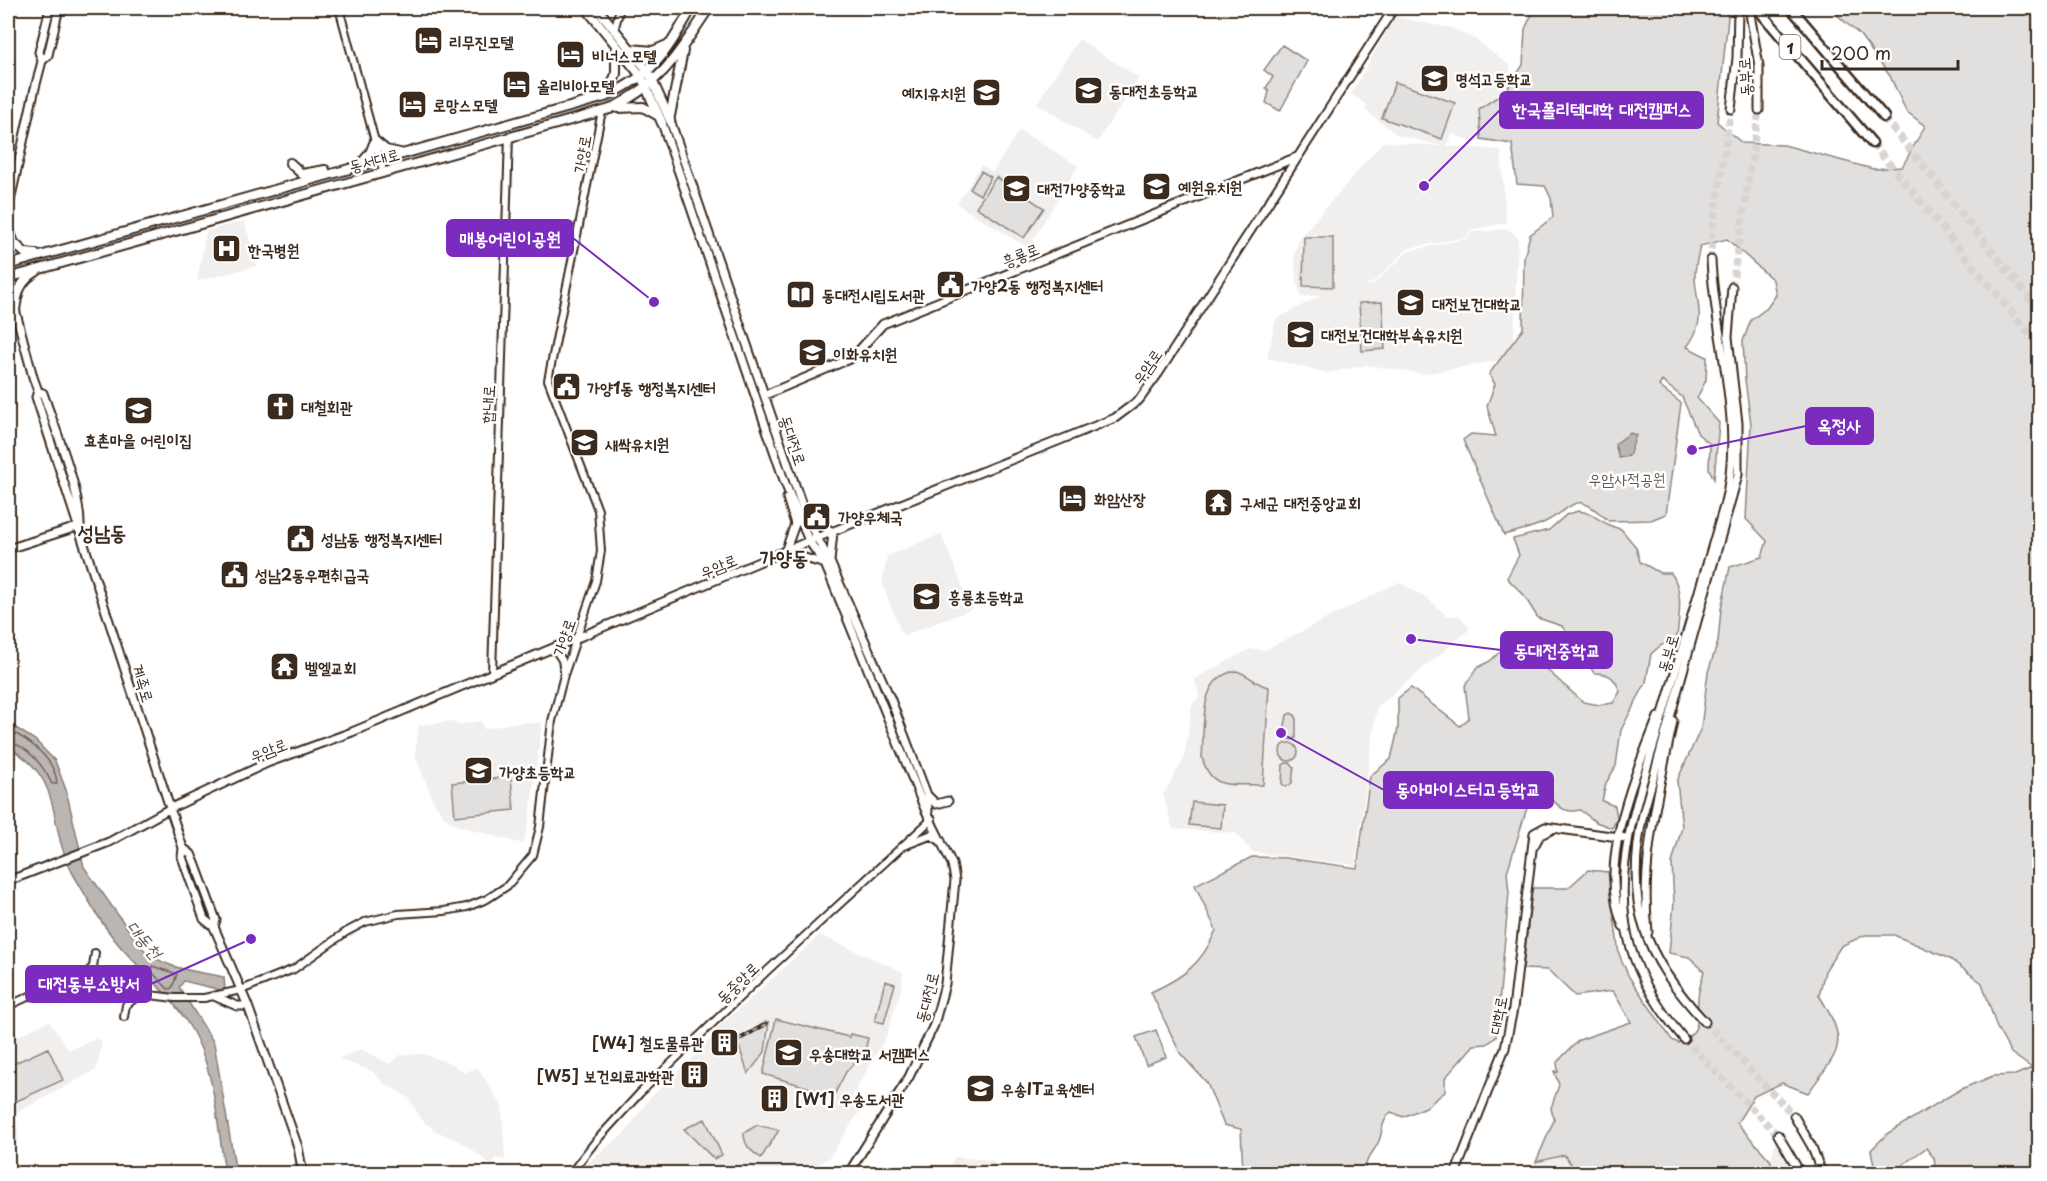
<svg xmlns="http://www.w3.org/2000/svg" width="2047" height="1181" viewBox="0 0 2047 1181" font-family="'Playpen Sans','Poor Story',sans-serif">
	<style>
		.built { fill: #f1efee }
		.green { fill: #e2e0de; stroke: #8e857e; stroke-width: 1.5 }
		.water { fill: #bcb6b3; stroke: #887e77; stroke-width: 1.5 }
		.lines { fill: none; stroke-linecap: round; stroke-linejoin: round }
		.shore { stroke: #6f625a; stroke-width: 1.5 }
		.secondary-tunnel { stroke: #d8d4d2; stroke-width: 7; stroke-dasharray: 7 3.5; stroke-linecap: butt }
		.motorway-tunnel { stroke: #d8d4d2; stroke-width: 8; stroke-dasharray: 8 4; stroke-linecap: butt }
		.tertiary-casing { stroke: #3b2a1e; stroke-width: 10 }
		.secondary-casing { stroke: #3b2a1e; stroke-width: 11 }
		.primary-casing { stroke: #3b2a1e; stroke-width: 12 }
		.motorway-casing { stroke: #3b2a1e; stroke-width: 13 }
		.tertiary { stroke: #fff; stroke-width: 6 }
		.secondary { stroke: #fff; stroke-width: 7 }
		.primary { stroke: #fff; stroke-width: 8 }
		.motorway { stroke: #fff; stroke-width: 8 }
		.rail-casing { stroke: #3b2a1e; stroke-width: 4 }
		.rail { stroke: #fff; stroke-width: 1.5; stroke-dasharray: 4.5; stroke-linecap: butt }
		.labels { text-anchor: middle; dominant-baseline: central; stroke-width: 5; stroke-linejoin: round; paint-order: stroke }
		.shield { fill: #fff; stroke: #766a62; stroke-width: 1.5 }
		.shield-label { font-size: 15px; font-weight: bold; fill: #3b2a1e }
		.poi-label { font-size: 16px; font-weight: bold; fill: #3b2a1e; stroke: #fff; text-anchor: start }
		.street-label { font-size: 16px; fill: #3b2a1e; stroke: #fff }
		.park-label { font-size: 16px; fill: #65584e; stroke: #fff }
		.water-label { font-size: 18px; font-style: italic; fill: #685b52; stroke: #fff }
		.quarter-label { font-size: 20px; font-weight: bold; fill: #3b2a1e; stroke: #fff }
		.leader { fill: none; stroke: #7b2cbf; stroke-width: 2 }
		.callout-dot { fill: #7b2cbf; stroke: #fff; stroke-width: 2 }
		.callout { fill: #7b2cbf; stroke: #7b2cbf; stroke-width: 2 }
		.callout-label { font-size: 18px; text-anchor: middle; font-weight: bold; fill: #fff }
	</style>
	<rect width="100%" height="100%" fill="#fff"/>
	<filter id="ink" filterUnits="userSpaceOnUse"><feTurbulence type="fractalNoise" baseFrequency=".0167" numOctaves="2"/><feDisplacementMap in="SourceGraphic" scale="12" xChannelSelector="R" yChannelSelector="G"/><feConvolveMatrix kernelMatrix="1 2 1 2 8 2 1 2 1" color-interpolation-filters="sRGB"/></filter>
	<g filter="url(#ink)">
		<path class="built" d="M1395 17 1451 28 1475 39 1511 67 1505 88 1490 104 1484 107 1475 143 1452 134 1447 146 1501 150 1506 223 1471 230 1467 237 1409 248 1371 284 1362 283 1371 286 1409 251 1468 238 1472 232 1509 229 1518 239 1513 358 1423 374 1367 365 1327 373 1267 358 1276 319 1322 295 1301 297 1297 282 1294 254 1300 237 1383 142 1443 146 1397 135 1365 110 1367 105 1351 94Z
			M1079 39 1139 78 1097 142 1037 103Z
			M1019 130 1078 166 1028 248 957 204 981 165 993 172Z
			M244 221 257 266 197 281 206 231Z
			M941 534 972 609 903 636 882 584 887 556Z
			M1399 582 1427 598 1447 616H1460L1470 629 1377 707 1355 865 1252 852 1236 833 1173 829 1163 795 1184 759 1192 705 1199 697 1195 679 1250 649 1265 650Z
			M455 721 456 725 482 721 483 729 512 723H542L529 822 523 844 459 826 445 818 433 800 415 755 419 725Z
			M820 935 903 972 901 990 886 1037 852 1096 864 1105 829 1158 813 1167 808 1164 800 1173 582 1174 588 1162 625 1133 649 1099 704 1047 717 1029Z
			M49 1021 69 1050 98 1038 102 1043 96 1070 16 1113 19 1139 8 1146V1041Z
			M361 1049 390 1064 400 1055 422 1054 453 1064 465 1073 477 1067 502 1106 505 1160 496 1158 492 1165 463 1143 434 1130 421 1119 409 1098 384 1083 372 1071 338 1059Z
			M1776 1139 1795 1171 1796 1173H1768Z
			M1564 1155 1578 1173 1516 1174 1530 1165Z
			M955 1157 991 1160 1003 1173H945Z"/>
		<path class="green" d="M1535 8H1729L1717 122 1742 143 1784 145 1873 169 1902 167 1925 126 1906 111 1890 76 1860 35 1829 8H2039V1173H1936L1934 1158 1926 1148 1891 1173 1875 1171 1871 1150 1888 1133 1961 1089 1993 1076 2015 1075 2032 1068 2011 1053 1997 1028 1982 983 1950 959 1894 935H1865L1841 946 1825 971 1819 995C1850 1046 1840 1049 1808 1093L1782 1083 1754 1096 1737 1123 1771 1161 1768 1173H1578L1564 1155 1536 1162 1554 1120 1551 1108 1559 1085 1554 1071 1558 1072 1557 1062 1579 1040 1631 1022 1613 991 1575 996 1548 970 1523 969 1532 888H1568L1588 870 1608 872 1619 954 1629 977 1672 1040 1678 1043C1703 1030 1696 1023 1698 1000 1698 990 1702 980 1704 971L1689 957 1669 953 1674 903 1672 863 1682 827 1677 781 1701 728 1708 672 1718 642 1721 609 1730 567 1762 557 1767 541 1746 519 1751 424 1745 380 1743 341 1751 320 1767 308 1776 295 1773 280 1727 239 1700 246C1698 257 1694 269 1695 279 1697 308 1707 320 1687 347L1707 357 1706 380 1697 398 1719 423 1714 479 1709 469 1710 444 1698 434 1682 397 1662 381 1659 386 1681 403 1666 514 1651 520 1609 521C1574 490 1579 504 1545 522 1533 528 1517 531 1504 535L1463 440 1471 434 1496 436 1487 406 1495 384 1489 374 1523 329 1524 258 1530 235 1553 217 1551 198 1545 186 1517 184 1512 144 1481 139 1479 109 1505 92 1523 65 1525 29Z
			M1282 45 1307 61 1280 111 1266 103 1269 92 1266 88 1273 77 1264 70Z
			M1395 82 1455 103 1442 139 1382 118Z
			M981 171 991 177 980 195 970 189Z
			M996 177 1044 208 1024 238 976 207Z
			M1304 237H1333V287L1303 286Z
			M1382 302 1385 349 1362 351 1359 303Z
			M1578 511C1595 512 1604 527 1621 529L1636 547 1640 562 1660 573H1671C1684 590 1679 617 1677 637L1660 646 1651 654 1646 682 1621 730 1616 766 1606 783 1602 801 1615 806 1617 818 1612 828 1596 822 1580 810C1557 815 1558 799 1540 791L1531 795 1507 872 1509 893 1496 1037 1487 1044 1474 1045 1445 1078V1092L1426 1107 1403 1117 1391 1112C1382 1121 1383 1127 1380 1138 1376 1152 1364 1157 1365 1173H1243L1241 1129 1224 1125 1207 1083 1180 1053 1151 992C1184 977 1202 964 1216 930L1195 885 1252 857 1285 858 1357 868 1370 776 1391 759 1398 729V698L1411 688 1460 726 1469 718 1465 686 1477 668 1490 661 1504 648 1516 642 1583 702 1600 705 1613 703 1620 692C1615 677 1609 673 1594 673L1562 626 1538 618 1523 594 1507 578 1519 555 1513 539 1549 530 1566 515Z
			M1236 671C1249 674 1257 686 1269 687L1263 785C1235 783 1211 793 1202 757 1205 726 1197 677 1236 671Z
			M1291 713 1296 716V738L1292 740 1283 737 1287 715Z
			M1280 752a9 9 0 1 1 18 0a9 9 0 1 1-18 0Z
			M1286 763H1291L1294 767 1292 783 1286 787 1282 784 1283 765Z
			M511 777 514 810 455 816 452 783Z
			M1192 802 1223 805 1221 828 1189 825Z
			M885 981 895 984 884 1023 875 1021Z
			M776 1019 849 1037 850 1034 868 1038 865 1051 846 1072 834 1095 763 1074Z
			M766 1022H769L765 1052 748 1074 737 1040Z
			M1156 1030 1166 1057 1146 1065 1136 1037Z
			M48 1048 63 1080 8 1105V1066Z
			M705 1119 722 1155 714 1159 684 1129Z
			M757 1125 779 1130 761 1158C751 1151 744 1146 744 1133Z"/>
		<path class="water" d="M1630 433 1636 435 1629 456 1619 458 1615 444Z
			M8 723 35 740 55 761 66 790 84 867 140 946C162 969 194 971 224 977L225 991 184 981 179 987 214 1043 236 1173H225C218 1130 216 1080 197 1040 180 1003 145 975 119 945 101 924 86 896 72 872 46 823 66 779 8 747Z"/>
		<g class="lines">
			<path class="shore" d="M8 730C28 739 56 759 57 784H52C44 767 28 745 8 742
				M152 966 177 974 172 988 168 989 151 971Z"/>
			<path class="secondary-tunnel" d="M1711 260 1712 233 1731 109
				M1732 287 1759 110
				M1626 838 1645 841
				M1705 1022 1794 1116
				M1684 1039 1778 1135"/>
			<path class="motorway-tunnel" d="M1884 117 2040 311
				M1872 143 2040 347"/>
			<defs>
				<path id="tertiary" d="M339 8 383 171
					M614 31 620 8
					M554 648 562 660 564 672
					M492 673 509 136
					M78 981 93 967 95 953
					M8 1006 56 984 77 982 89 981 141 994 175 998H204L241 990 294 969 346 932 365 922 398 914 444 911 467 907 487 899 507 886 533 855 540 827 552 721 564 675 596 581 601 551 598 510 548 380 602 111
					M124 1017 126 1005 141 994
					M570 1174 595 1142 640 1093 768 970 932 819"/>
				<path id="secondary" d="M1749 8 1759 66V110
					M42 61 39 52 50 8
					M1731 109 1737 58 1738 8
					M670 120 806 517 830 562 891 700 927 795 928 811
					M662 123 785 483 809 541 825 564 924 807 952 864 955 880 945 984 934 1025 909 1077 848 1174
					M8 210 34 92 42 61 48 55 59 8
					M8 283 33 377 38 391 43 393C55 429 80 488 80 525
					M38 391 36 397 183 848 182 857 204 919 214 927
					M765 395 852 358 883 324 1297 157
					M807 517 833 532
					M8 549 80 526
					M785 552 795 524 787 498
					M785 552 825 564
					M830 562 833 532
					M928 796 936 804 948 801
					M905 845 931 835 941 841
					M1534 846 1540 835 1551 830
					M183 848 191 854 195 863 216 920 214 927 248 1006 298 1147 303 1174
					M8 881 109 842 169 809 267 763 352 732 809 541 1115 418 1139 400 1158 374 1394 8
					M1623 926C1596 864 1635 775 1658 717
					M1648 932C1640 859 1659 792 1673 721
					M214 996 237 1006H248
					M1705 1022C1643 956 1624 904 1643 814L1738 475V423L1728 337 1732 287
					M1684 1039C1654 1004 1630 965 1625 919 1616 853 1642 786 1660 724 1681 651 1703 579 1724 506 1746 425 1715 342 1711 260
					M1794 1116 1812 1147 1822 1174
					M1778 1135 1801 1174
					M1455 1174 1505 1048 1513 1009 1534 833 1545 827 1626 838"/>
				<path id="primary" d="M586 8 641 76 662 123
					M597 8 648 71 670 120
					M630 49 653 51 667 45
					M608 94 616 74V48
					M618 108 643 107 657 115
					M670 116 683 51
					M290 163 302 174 325 170
					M360 165 370 153 375 141 386 150 400 153
					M8 227 14 243 25 253 35 254
					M8 265 605 97C657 72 664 55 692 8
					M8 278 610 109C663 83 678 54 709 8
					M15 311C17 292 20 281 37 271"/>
				<path id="motorway" d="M1757 8 1872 143
					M1791 8 1884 117"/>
			</defs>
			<use href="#tertiary" class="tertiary-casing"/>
			<use href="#secondary" class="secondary-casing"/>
			<use href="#primary" class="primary-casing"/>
			<use href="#motorway" class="motorway-casing"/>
			<use href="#tertiary" class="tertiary"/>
			<use href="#secondary" class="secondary"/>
			<use href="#primary" class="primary"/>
			<use href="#motorway" class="motorway"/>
			<defs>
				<path id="rail" d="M738 1040 766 1024"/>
			</defs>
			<use href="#rail" class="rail-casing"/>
			<use href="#rail" class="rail"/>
		</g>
	</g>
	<defs>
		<symbol id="hotel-square" viewBox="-11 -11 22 22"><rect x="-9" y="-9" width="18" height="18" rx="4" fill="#3b2a1e" stroke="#fff"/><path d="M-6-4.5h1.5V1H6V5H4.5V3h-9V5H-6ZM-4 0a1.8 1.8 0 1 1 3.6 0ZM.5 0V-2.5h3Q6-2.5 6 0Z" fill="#fff"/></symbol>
		<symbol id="school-square" viewBox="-11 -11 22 22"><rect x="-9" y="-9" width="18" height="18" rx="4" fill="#3b2a1e" stroke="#fff"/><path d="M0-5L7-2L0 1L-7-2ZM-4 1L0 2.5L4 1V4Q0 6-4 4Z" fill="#fff"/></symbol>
		<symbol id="hospital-square" viewBox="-11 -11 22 22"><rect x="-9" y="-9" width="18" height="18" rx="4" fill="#3b2a1e" stroke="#fff"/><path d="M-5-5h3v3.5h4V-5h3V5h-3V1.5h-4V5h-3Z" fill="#fff"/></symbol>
		<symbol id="civic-square" viewBox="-11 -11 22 22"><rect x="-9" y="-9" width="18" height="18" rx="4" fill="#3b2a1e" stroke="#fff"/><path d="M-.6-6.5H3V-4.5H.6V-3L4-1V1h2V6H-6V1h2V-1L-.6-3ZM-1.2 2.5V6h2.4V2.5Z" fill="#fff"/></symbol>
		<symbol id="library-square" viewBox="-11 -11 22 22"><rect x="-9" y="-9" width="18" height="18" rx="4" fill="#3b2a1e" stroke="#fff"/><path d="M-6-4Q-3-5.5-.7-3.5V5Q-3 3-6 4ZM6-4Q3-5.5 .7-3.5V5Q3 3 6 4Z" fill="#fff"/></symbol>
		<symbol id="university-square" viewBox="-11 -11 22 22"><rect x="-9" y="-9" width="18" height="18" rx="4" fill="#3b2a1e" stroke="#fff"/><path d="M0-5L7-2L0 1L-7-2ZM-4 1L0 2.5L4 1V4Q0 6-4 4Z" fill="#fff"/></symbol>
		<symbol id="church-square" viewBox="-11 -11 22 22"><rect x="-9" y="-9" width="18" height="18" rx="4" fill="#3b2a1e" stroke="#fff"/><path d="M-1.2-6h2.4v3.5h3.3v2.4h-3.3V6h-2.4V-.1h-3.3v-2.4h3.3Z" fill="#fff"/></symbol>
		<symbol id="temple-square" viewBox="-11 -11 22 22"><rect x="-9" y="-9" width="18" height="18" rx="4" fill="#3b2a1e" stroke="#fff"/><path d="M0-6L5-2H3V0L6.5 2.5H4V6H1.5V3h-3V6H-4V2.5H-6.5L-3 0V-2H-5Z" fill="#fff"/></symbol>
		<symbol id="building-square" viewBox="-11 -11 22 22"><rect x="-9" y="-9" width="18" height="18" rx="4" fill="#3b2a1e" stroke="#fff"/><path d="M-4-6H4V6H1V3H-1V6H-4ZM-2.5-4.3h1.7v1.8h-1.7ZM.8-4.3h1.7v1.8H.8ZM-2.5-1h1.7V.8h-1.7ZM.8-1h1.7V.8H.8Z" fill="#fff"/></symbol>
	</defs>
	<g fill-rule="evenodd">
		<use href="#hotel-square" x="412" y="24" width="33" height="33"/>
		<use href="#hotel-square" x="554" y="38" width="33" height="33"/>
		<use href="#school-square" x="1418" y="62" width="33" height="33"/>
		<use href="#hotel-square" x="500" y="68" width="33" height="33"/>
		<use href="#school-square" x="1072" y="74" width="33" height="33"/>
		<use href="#school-square" x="970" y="76" width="33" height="33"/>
		<use href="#hotel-square" x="396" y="88" width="33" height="33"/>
		<use href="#school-square" x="1140" y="170" width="33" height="33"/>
		<use href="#school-square" x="1000" y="172" width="33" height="33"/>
		<use href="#hospital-square" x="210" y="232" width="33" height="33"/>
		<use href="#civic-square" x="934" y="268" width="33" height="33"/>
		<use href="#library-square" x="784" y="278" width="33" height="33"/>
		<use href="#university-square" x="1394" y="286" width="33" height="33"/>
		<use href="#school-square" x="1284" y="318" width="33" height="33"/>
		<use href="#school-square" x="796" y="336" width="33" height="33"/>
		<use href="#civic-square" x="550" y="370" width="33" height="33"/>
		<use href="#church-square" x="264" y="390" width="33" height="33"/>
		<use href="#school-square" x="122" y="394" width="33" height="33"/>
		<use href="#school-square" x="568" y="426" width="33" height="33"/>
		<use href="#hotel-square" x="1056" y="482" width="33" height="33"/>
		<use href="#temple-square" x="1202" y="486" width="33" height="33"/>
		<use href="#civic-square" x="800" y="500" width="33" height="33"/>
		<use href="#civic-square" x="284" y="522" width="33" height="33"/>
		<use href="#civic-square" x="218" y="558" width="33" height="33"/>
		<use href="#school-square" x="910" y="580" width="33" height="33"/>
		<use href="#temple-square" x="268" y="650" width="33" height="33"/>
		<use href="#school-square" x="462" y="754" width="33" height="33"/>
		<use href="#building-square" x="708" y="1026" width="33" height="33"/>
		<use href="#university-square" x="772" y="1036" width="33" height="33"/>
		<use href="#building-square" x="678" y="1058" width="33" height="33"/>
		<use href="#school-square" x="964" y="1072" width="33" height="33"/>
		<use href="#building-square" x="758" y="1082" width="33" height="33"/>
	</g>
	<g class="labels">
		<rect class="shield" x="1779.5" y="35" width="21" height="24" rx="4.5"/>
		<g class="shield-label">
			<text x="1790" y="47">1</text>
		</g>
		<g class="poi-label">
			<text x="449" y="41">리무진모텔</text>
			<text x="592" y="55">비너스모텔</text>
			<text x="1455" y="78">명석고등학교</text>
			<text x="537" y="85">올리비아모텔</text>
			<text x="1109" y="90">동대전초등학교</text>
			<text x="966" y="92" text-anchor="end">예지유치원</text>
			<text x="433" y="104">로망스모텔</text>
			<text x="1178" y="186">예원유치원</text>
			<text x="1037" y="188">대전가양중학교</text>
			<text x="248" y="249">한국병원</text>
			<text x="971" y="285">가양2동 행정복지센터</text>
			<text x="822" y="294">동대전시립도서관</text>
			<text x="1432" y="303">대전보건대학교</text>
			<text x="1321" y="334">대전보건대학부속유치원</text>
			<text x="833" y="353">이화유치원</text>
			<text x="587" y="387">가양1동 행정복지센터</text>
			<text x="301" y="406">대철회관</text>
			<text x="138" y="439" text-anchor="middle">효촌마을 어린이집</text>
			<text x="605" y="443">새싹유치원</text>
			<text x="1094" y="498">화암산장</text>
			<text x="1240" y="502">구세군 대전중앙교회</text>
			<text x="838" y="516">가양우체국</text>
			<text x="321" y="538">성남동 행정복지센터</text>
			<text x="255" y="574">성남2동우편취급국</text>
			<text x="948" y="596">흥룡초등학교</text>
			<text x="305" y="667">벨엘교회</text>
			<text x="499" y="771">가양초등학교</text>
			<text x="704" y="1042" text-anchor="end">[W4] 철도물류관</text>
			<text x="809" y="1053">우송대학교 서캠퍼스</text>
			<text x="674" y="1075" text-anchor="end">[W5] 보건의료과학관</text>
			<text x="1001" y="1088">우송IT교육센터</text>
			<text x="795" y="1098">[W1] 우송도서관</text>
		</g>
		<g class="street-label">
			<text transform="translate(1744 77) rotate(-94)">동부로</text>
			<text transform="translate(581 154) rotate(-80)">가양로</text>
			<text transform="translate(374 159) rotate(-15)">동서대로</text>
			<text transform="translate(1020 254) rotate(-22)">흥룡로</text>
			<text transform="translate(1146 366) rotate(-55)">우암로</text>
			<text transform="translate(487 404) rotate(-87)">합내로</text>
			<text transform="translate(794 440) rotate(71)">동대전로</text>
			<text transform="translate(718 565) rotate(-22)">우암로</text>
			<text transform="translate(563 637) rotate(-71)">가양로</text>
			<text transform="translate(1667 653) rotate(-74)">동부로</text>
			<text transform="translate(144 683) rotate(73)">계족로</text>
			<text transform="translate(268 749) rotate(-21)">우암로</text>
			<text transform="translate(737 982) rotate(-44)">동중앙로</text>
			<text transform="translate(926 997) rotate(-76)">동대전로</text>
			<text transform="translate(1497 1015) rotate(-80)">대학로</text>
		</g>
		<g class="park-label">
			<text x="1627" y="478">우암사적공원</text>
		</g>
		<g class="water-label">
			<text transform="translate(145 939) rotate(50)">대동천</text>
		</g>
		<g class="quarter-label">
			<text x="102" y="532">성남동</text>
			<text x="784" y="557">가양동</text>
		</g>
	</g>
	<path class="leader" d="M1424 186L1500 110M654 302L573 238M1692 450L1806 426M1411 639L1501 650M1281 733L1384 790M251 939L151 984"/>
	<g class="callout-dot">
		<circle cx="1424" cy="186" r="6"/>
		<circle cx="654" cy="302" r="6"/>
		<circle cx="1692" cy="450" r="6"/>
		<circle cx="1411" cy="639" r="6"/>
		<circle cx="1281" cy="733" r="6"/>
		<circle cx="251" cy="939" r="6"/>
	</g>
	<g class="callout">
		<rect x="1500" y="92" width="203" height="36" rx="6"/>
		<rect x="447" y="220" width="126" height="36" rx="6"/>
		<rect x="1806" y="408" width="67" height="36" rx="6"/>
		<rect x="1501" y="632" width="111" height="36" rx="6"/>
		<rect x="1384" y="772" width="169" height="36" rx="6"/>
		<rect x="26" y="966" width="125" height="36" rx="6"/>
	</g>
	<g class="callout-label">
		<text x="1602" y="116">한국폴리텍대학 대전캠퍼스</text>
		<text x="510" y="245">매봉어린이공원</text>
		<text x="1839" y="432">옥정사</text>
		<text x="1557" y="657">동대전중학교</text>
		<text x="1468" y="796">동아마이스터고등학교</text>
		<text x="89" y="990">대전동부소방서</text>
	</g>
	<rect width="2047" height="1181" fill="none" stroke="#fff" stroke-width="30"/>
	<rect x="15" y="15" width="2017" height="1151" fill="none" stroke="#3b2a1e" stroke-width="2" filter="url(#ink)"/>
	<path d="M1822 60v9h136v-9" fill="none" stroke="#3b2a1e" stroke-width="3"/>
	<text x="1831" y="60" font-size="18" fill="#3b2a1e" stroke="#ffffff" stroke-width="4.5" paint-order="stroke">200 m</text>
</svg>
